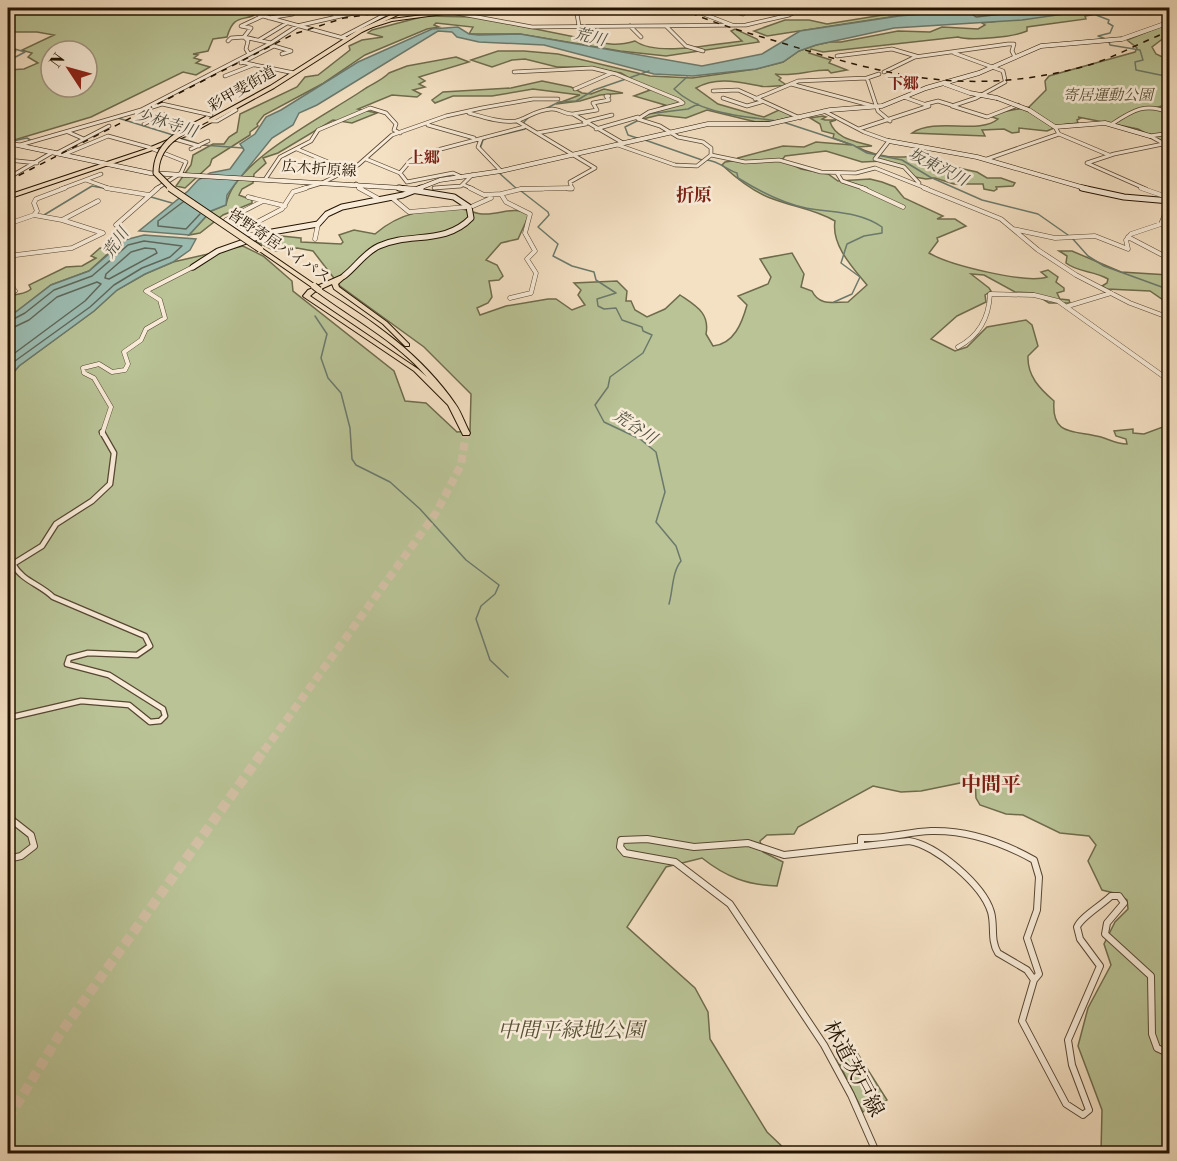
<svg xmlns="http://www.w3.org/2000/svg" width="1177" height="1161" viewBox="0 0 1177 1161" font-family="'Libre Bodoni','Noto Serif JP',serif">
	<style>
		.green { fill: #b9c396; stroke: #6e6b4c; stroke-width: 1.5; fill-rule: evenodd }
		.water { fill: #9cbdb3; stroke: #6b796c; stroke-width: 1.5 }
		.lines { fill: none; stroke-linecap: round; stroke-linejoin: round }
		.shore { stroke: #5f685a; stroke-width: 1.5 }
		.stream { stroke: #6b796c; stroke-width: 1.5 }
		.highway-tunnel-far1 { stroke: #d4c1a6; stroke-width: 8; stroke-dasharray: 8 4.5; stroke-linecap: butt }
		.highway-tunnel { stroke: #d4c1a6; stroke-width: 10; stroke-dasharray: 10 5; stroke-linecap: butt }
		.street-far3-casing { stroke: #564632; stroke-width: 4.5 }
		.street-far2-casing { stroke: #564632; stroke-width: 5 }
		.street-far1-casing { stroke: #564632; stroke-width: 7 }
		.street-casing { stroke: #564632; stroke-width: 8 }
		.secondary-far1-casing { stroke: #221301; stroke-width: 5 }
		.secondary-casing { stroke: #221301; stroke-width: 7 }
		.primary-casing { stroke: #221301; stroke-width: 2 }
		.highway-casing { stroke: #221301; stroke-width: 2 }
		.street-far3 { stroke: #f8ebd8; stroke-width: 3 }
		.street-far2 { stroke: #f8ebd8; stroke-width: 4 }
		.street-far1 { stroke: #f8ebd8; stroke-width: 4.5 }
		.street { stroke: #f8ebd8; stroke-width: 6 }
		.secondary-far1 { stroke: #f8ebd8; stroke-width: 4 }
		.secondary { stroke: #f8ebd8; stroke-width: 5 }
		.primary { fill: #f4e0c3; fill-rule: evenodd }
		.highway { fill: #f4e0c3; fill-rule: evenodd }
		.rail { stroke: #221301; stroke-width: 1.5; stroke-dasharray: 6 6; stroke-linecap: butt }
		.street-bridge-casing { stroke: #564632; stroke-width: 4.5; stroke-linecap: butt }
		.secondary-bridge-casing { stroke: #221301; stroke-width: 5; stroke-linecap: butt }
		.highway-bridge-far1-casing { stroke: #221301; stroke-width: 7; stroke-linecap: butt }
		.highway-bridge-casing { stroke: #221301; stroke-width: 8; stroke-linecap: butt }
		.street-bridge { stroke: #f8ebd8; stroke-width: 3 }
		.secondary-bridge { stroke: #f8ebd8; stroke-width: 4 }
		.highway-bridge-far1 { stroke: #f4e0c3; stroke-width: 5 }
		.highway-bridge { stroke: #f4e0c3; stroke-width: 6 }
		.labels { text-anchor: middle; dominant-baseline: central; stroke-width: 5; stroke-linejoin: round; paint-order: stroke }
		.far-street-label { font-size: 15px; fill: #221301; stroke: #f8ebd8 }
		.far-park-label { font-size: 15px; font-style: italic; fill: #575135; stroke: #f8ebd8 }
		.far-water-label { font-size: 16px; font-style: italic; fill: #4d4e3f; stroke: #f8ebd8 }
		.far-neighbourhood-label { font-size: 16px; font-weight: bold; fill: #7a1f14; stroke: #f8ebd8 }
		.far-quarter-label { font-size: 18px; font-weight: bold; fill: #7a1f14; stroke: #f8ebd8 }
		.neighbourhood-label { font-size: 20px; font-weight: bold; fill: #7a1f14; stroke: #f8ebd8 }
		.near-park-label { font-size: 21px; font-style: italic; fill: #575135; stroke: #f8ebd8 }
		.near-street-label { font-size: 21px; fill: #221301; stroke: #f8ebd8 }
	</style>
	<rect width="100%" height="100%" fill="#f4e0c3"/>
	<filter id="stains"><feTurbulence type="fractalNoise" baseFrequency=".00333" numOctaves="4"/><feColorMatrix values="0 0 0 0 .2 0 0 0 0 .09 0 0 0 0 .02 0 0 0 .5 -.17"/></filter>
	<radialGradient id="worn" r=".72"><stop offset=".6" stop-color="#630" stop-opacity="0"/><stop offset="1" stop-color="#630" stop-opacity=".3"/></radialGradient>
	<path class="green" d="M8 8H264C246 26 235 9 227 37L213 39 208 51 193 54 198 55 194 58 201 60 196 63 210 67 196 75 183 72 91 117 11 141 8 140V70L24 69 38 63 28 57 32 53 22 50 54 35 37 32H8ZM51 51H87V87H51Z
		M896 8H928L929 11 767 36 754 31 785 20H809L827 24 895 13 899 11Z
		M1106 8H1142V11L1123 10 1085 16 1086 19 1027 27V31C1014 37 970 41 958 37L823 52 811 49 809 53 831 60 829 63 847 70 831 73 828 70C809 70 793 77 775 74L781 78 779 80 785 84 783 86C776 85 767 88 760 86 739 82 716 76 696 88L718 104 756 115 764 117 779 110 795 116 776 121 756 122 707 110 686 118 659 115 643 119 640 118 665 105 634 96 650 90 621 73 584 67H557L525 59 512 60 492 67 471 60 498 51H524L558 54 650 76 692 78 756 69 783 62 799 51 816 45 830 42H841L898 31 930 32 942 27 978 29 985 25 982 23Z
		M425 16 475 17 575 37C581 35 601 44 611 44 619 45 628 43 635 41 657 57 714 44 742 41L731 31 735 29 757 39 759 42 666 56 620 51 520 34H469L473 27 436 23 434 25 439 27 427 29 365 55 322 84 264 115 257 124 258 126 250 132V135L212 159 210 165 185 188 176 186 191 165 193 155 213 144H224L229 137 237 132 240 114 297 87 305 77 318 75 350 50 349 46 362 40 383 37 368 33 372 30Z
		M1169 23V34L1152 47 1156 54 1169 60V104L1158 107 1169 114V146L1138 129 1078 117 1081 118 1077 120 1078 123 1061 125 1047 131 1019 128V132L1012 133 1004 129 982 130 985 136 912 133C936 117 979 135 998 119L992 117 996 113 1029 107 1046 90 1045 81 1049 76 1135 52 1137 48 1127 40Z
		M456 57 469 62 419 77 425 81 419 84 425 87 413 90 421 94 417 97 392 95 358 109 377 113 352 123 333 120 278 153 263 158 266 163 254 174 253 183 242 189 239 195 252 200V203L223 215 200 233 189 235 211 211 226 205C233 160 329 114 366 88 374 83 382 80 389 73L407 66Z
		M542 81 571 87 582 93 591 94 604 89 623 93 600 95 580 101 556 104 580 95 533 89 492 96H453L435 103 432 100 443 92 511 88Z
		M823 116 826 117 822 119 825 120H836L830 122C836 139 855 141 872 146L857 147C868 153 884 157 896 157 910 158 915 153 929 161V170L959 168 977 172 987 178H1001L1015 183 1013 186 996 187 997 189 994 191 984 189 983 184H954L935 178 926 179 915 177 905 167 883 161 862 162 826 151 785 156 782 160 801 169 828 174 838 181 870 179 882 182 895 187 904 198 943 216 937 219H955L966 226 937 238 938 241 929 253C949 265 1026 284 1047 277L1041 272 1048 270 1058 277 1056 282 1064 288V291L1057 293 1060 299 1069 300 1070 303H1049L1033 293 1015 292 984 275 971 274 989 288 991 291 985 295 986 302 957 316 931 339 955 351 967 347 987 327 1026 320 1032 325 1038 346 1028 356C1027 376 1040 389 1054 401 1051 437 1075 430 1101 437 1111 440 1116 444 1127 444L1126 439 1116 436 1114 431 1133 429V433L1144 434 1163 427 1166 420H1169V1153H1101L1102 1110 1078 1046 1088 1008 1111 965 1104 944 1115 922 1128 909 1127 900 1118 894 1102 890 1088 861 1096 845 1089 836 1060 833 1023 815 1006 814 980 805 976 798 975 780 921 791 901 792 873 786 798 827 794 834 767 835 760 841 763 852 783 862 777 886C747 885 726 877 702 858L666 867 627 927 695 988 708 1012 710 1039 767 1132 789 1153H8V379L19 366 94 311 117 290 145 274 173 262 243 246 263 256 292 281 293 291 394 371 405 401 426 403 457 432 470 431 471 394 424 347 340 286 313 251 297 248 275 251 255 241C274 232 283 237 301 238V242L341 244 343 242 339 235 354 230 375 234C400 212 429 208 461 209 469 210 476 214 484 214 500 215 514 205 529 215L518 239 501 243 486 260 497 265 503 276 499 280 489 281 492 297 488 303 477 308 480 315 506 306 548 299H556L572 310 585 305 578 295 581 290 574 283 617 281 627 291 626 301H631L635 310 647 317 665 309 680 295C696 306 710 313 706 334L713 346C734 344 742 323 747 305L738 296 768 284 771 277 760 259 792 253 804 274 801 287 812 291C819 306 833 302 848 302L867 285C853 268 831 245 835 221 815 209 794 207 773 199 755 193 736 178 722 165L725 162 740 160 738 158 783 146 804 147 816 142 852 145 833 138 834 134 822 131 820 124 810 118Z
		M100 248 112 250 89 271 51 285 8 318V298C15 293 25 295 31 289L29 285 66 267 82 266 96 258 91 256Z
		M1059 251H1072L1121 272 1169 275V304L1150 291 1107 289 1102 286 1107 283 1108 279C1093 270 1079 273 1066 263L1067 256Z
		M856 1051 887 1100 863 1112 837 1059Z"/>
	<path class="water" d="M988 8H1106L1022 20 894 28 816 45 799 51 783 62 756 69 693 76 654 74 544 45 479 42 457 37 452 32 438 31 317 105 299 113 293 125 272 138 235 184 227 195 226 205 211 211 189 235 139 231 188 191 198 180 210 173 230 169 244 150 240 144 255 134 266 117 281 110 358 62 432 29 458 27 469 34 479 35 520 34 702 66 762 54 800 31 899 16Z
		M144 235 196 239 190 250 173 262 145 274 117 290 94 311 19 366 8 379V318L51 285 89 271 125 240Z"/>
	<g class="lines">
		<path class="shore" d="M974 8 973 15 976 17 1057 8
			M183 202 158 221V226L186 229 200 214
			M145 248 155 249 157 253 109 279 105 278 106 274 131 252Z
			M8 322 25 313 54 290 92 276 128 245 144 241 182 246 170 257 142 268 114 285 90 307 15 361 8 371
			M8 330 29 320 57 297 97 282 101 284 85 301 8 358"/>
		<path class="stream" d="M1094 8 1096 15 1109 20 1108 23 1113 26 1110 33 1098 36 1106 39
			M1109 42 1110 45 1140 50 1143 60 1135 62 1136 70 1170 77
			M8 47 25 52 8 61
			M687 77 674 89C701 115 743 116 778 121
			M547 108 559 102 576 101 594 90 649 71
			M648 114 688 109 698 104
			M118 118 173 135
			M783 122 853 145 867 153 902 160 930 177 982 200 1038 214 1068 235
			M492 137 525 129 524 122 529 117
			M180 138 199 144
			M637 138 628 135 625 127 639 120
			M645 140 702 160
			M8 142 27 138 32 141
			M203 145 243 148
			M484 155 480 149 483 140 487 138
			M707 160C718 161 726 169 737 173L738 178C759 191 782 203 806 208 833 213 859 211 882 227V233L864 236 847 244 841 263 860 277 852 294 834 302
			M498 172 517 189
			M521 191 548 212 549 215 538 227 558 244 553 256 572 266 594 272 596 280 616 293 597 299 598 306 604 309 616 308 622 320 642 327 643 331 652 335 643 353 610 377 608 387 595 405 604 422 640 439 656 452 665 492 656 522 676 546 681 561C672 572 673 590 669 604
			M151 197 172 203
			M44 215 92 186 147 196
			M1072 238 1088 256 1104 266 1170 290
			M315 316 327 334 321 358 328 378 341 393 350 428 352 459 356 465 390 482 420 509 466 560 499 585 495 594 481 606 476 619 490 660 508 677"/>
		<path class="highway-tunnel-far1" d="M264 751 436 513 461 465 466 433"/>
		<path class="highway-tunnel" d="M8 1119 60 1034 265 749"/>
		<defs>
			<path id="street-far3" d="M326 8 336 16
				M444 8 440 10 532 27 746 25 789 15 803 8
				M576 8 579 26
				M673 8 680 11
				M688 8 732 25
				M724 8 743 14
				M891 8 905 12 934 8
				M699 12 716 8
				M263 16 347 39
				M263 16 259 15 265 8
				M269 18 293 14
				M630 26 641 37
				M666 26 686 46 703 51
				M342 37 384 15
				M259 40 287 23
				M228 41 231 38 244 37 248 41 246 49 249 54
				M271 43 297 26 376 8
				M8 47 14 51 8 55
				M954 53 1003 71 1005 80
				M837 56 892 49 916 56
				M241 62 294 73
				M241 63 274 46 291 51 282 54
				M514 72 592 68 616 74 679 100 683 103 649 112 638 119 660 126 678 137 703 142 711 148V155
				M884 72 915 57 1008 44H1014L1012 51 1015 57
				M225 76 253 65
				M867 78 878 111 890 121
				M1005 82 976 98 952 106 987 117 1018 105
				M791 84 877 107
				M575 89 612 73
				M713 91 738 90 800 118
				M723 98 747 106 761 102
				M755 99 798 81 867 78 879 74
				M926 104 938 101 951 105
				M143 110 162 104 211 115
				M824 111 864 132 889 141
				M469 113C483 117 501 123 516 121 526 119 535 110 551 109 559 108 565 115 573 114L623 143
				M573 114 597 110 593 103 609 100 606 96H609
				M153 119 189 126
				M210 121H217L236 110 232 109
				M517 121 595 168 570 182 572 189H568
				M584 122 612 115
				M144 124 163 114
				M1112 124C1133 110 1146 102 1170 113
				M428 125 474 138
				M1055 127 1059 134 1109 155
				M596 129 638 117
				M859 129 929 106 904 97
				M68 132 84 139
				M537 133 586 124
				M1150 136 1170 147
				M1150 136 1170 133
				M175 139 199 146
				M481 139 478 147 501 171
				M889 141 875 159 904 167 919 183
				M20 145 141 110 271 43 244 37 251 28 241 26 280 8
				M618 145 675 165 697 166 711 155
				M191 149 208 141
				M297 149 347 170
				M57 153 109 126
				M65 154 108 136 148 147 186 162 181 173 156 189
				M711 155 745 162 779 160 821 172 856 173 875 168 928 189
				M366 159 400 173 407 182 453 173 462 177
				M987 159 1059 134
				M8 160 37 163
				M400 173 411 160 426 153 524 127
				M837 173 842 181 866 189
				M8 178 53 152
				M266 178 280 157 311 141 318 130 370 108 386 113 396 124 394 130 400 133
				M86 180 111 189
				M356 184 362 189
				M464 185 473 189
				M434 188 461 186 472 175
				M61 189 101 174
				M302 189 322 183 358 165 392 135 446 116 482 108 533 99H558
				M520 189H543
				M1146 189 1087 163 1114 154 1163 144"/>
			<path id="street-far2" d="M106 188 149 195
				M359 188 379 199
				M470 188 484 195 501 194 506 202 530 214 525 233 535 251 527 259 536 273 531 293 510 298
				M862 188 903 207
				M924 188 1001 219 1038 250 1076 275 1130 303 1170 318
				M1141 188 1170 198
				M501 194 521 189 572 188
				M248 197 285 206
				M391 197 409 212 466 207
				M473 206 491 198
				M34 215 37 211 34 203 36 199 65 188
				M8 224 34 215 62 220 98 201
				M116 225 158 188
				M1013 229 1055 238 1095 236 1128 249 1126 240 1131 234 1161 224 1170 202
				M240 231 282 209 293 192 306 188
				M261 236 244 234 226 220 263 201
				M1128 237 1170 259
				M315 239 318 224
				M8 256 72 248 103 233 62 220
				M8 282 15 291
				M1068 306 1111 293
				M958 347C979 336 989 317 990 294L1034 295 1058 301 1170 381
				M102 434 111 407 94 378 84 373 83 368 99 364 112 372 125 370 128 364 124 352 141 340 146 329 165 318 160 300 146 291 193 267"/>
			<path id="street-far1" d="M8 718 81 701 129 705 150 722 160 721 165 716 163 709 109 675 67 664 69 658 88 653 137 655 150 646 145 636 53 597C40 584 22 581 13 564L42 546 56 524 92 501 110 484 114 453 102 432"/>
			<path id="street" d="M8 817 31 835 34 846 21 856 8 859
				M861 846V838C887 839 907 832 931 831 969 830 1002 842 1034 860L1039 877 1037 910 1027 938 1039 974 1034 980 1022 1021 1066 1104 1083 1115 1089 1110 1072 1065 1068 1040 1100 966 1080 939 1077 927C1081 917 1102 905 1111 896H1119L1124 903 1107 923 1105 934 1151 976 1152 1034 1157 1048 1170 1054
				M877 1154 851 1095 824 1045 730 904 675 862 625 853 620 847 621 840 647 839 694 847 748 843 784 855 909 841C936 845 983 885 991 912 995 926 990 940 998 953L1027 970 1034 980"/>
			<path id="secondary-far1" d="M945 84 970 93 997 98
				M1029 110 1055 127 1105 123 1150 136
				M889 141 977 157 1088 189
				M8 143 150 173 420 189
				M417 189 440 180 501 171 708 124H769L830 110 882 106 926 88 979 73 1041 46 1122 39 1170 22"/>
			<path id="secondary" d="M1082 188 1124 197 1170 201
				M193 267 218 251 272 232 318 224 327 214 342 207 403 195 421 188
				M344 276C356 267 365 252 379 246 410 232 445 245 471 218L469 207 454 197 399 188"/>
			<path id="primary" d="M480 8H487L392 21 357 32 354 31 391 19Z"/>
			<path id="highway" d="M404 9 408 10 362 32 274 88 186 136 150 151 8 199V195L146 149 182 134 270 86 358 30Z
				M260 247 317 286 342 275H346V277L338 284 339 287 387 322 409 344V346H405L383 324 334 289 332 284 321 289C372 320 422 355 456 405 461 412 465 424 470 433L469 435H463L448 405 414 371 304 297 303 296 308 290 313 288 258 250 257 249ZM316 291C353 319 395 340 427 377L418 369 310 296Z"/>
		</defs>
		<use href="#street-far3" class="street-far3-casing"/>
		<use href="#street-far2" class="street-far2-casing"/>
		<use href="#street-far1" class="street-far1-casing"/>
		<use href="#street" class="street-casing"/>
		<use href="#secondary-far1" class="secondary-far1-casing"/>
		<use href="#secondary" class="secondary-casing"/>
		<use href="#primary" class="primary-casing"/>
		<use href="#highway" class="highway-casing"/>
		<use href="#street-far3" class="street-far3"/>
		<use href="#street-far2" class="street-far2"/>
		<use href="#street-far1" class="street-far1"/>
		<use href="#street" class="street"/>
		<use href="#secondary-far1" class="secondary-far1"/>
		<use href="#secondary" class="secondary"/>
		<use href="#primary" class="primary"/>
		<use href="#highway" class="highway"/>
		<path class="rail" d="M680 8C712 23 745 32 779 42 888 76 967 97 1082 67 1113 59 1140 42 1170 31
			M8 181 294 34 344 18 412 8"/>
		<defs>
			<path id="street-bridge" d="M680 11 689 9"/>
			<path id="secondary-bridge" d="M997 98 1029 110"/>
			<path id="highway-bridge-far1" d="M399 10 406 8
				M172 189 156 173C156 142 183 131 207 119"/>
			<path id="highway-bridge" d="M170 188 260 249
				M314 286 319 290"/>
		</defs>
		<use href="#street-bridge" class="street-bridge-casing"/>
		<use href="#secondary-bridge" class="secondary-bridge-casing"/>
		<use href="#highway-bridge-far1" class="highway-bridge-far1-casing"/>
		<use href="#highway-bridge" class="highway-bridge-casing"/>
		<use href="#street-bridge" class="street-bridge"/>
		<use href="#secondary-bridge" class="secondary-bridge"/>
		<use href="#highway-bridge-far1" class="highway-bridge-far1"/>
		<use href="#highway-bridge" class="highway-bridge"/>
	</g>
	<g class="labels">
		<g class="far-street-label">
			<text transform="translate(242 89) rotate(-30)">彩甲斐街道</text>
			<text transform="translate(319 169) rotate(4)">広木折原線</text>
			<text transform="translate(279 246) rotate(34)">皆野寄居バイパス</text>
		</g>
		<g class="far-park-label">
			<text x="1108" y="95">寄居運動公園</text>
		</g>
		<g class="far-water-label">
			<text transform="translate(590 37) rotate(14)">荒川</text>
			<text transform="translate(166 123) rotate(17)">少林寺川</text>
			<text transform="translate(938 167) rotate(27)">坂東沢川</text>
			<text transform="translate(116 243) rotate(-55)">荒川</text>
			<text transform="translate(635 427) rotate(33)">荒谷川</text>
		</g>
		<g class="far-neighbourhood-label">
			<text x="903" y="84">下郷</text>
			<text x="424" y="158">上郷</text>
		</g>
		<g class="far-quarter-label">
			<text x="694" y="195">折原</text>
		</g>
		<g class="neighbourhood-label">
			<text x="991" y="785">中間平</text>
		</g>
		<g class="near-park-label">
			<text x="571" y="1031">中間平緑地公園</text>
		</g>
		<g class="near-street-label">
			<text transform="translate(853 1069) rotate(62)">林道茨戸線</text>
		</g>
	</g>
	<rect width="1177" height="1161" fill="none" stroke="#f4e0c3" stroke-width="30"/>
	<rect x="9" y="9" width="1159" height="1143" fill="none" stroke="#221301" stroke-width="3"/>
	<rect x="15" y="15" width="1147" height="1131" fill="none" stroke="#221301" stroke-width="1.5"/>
	<g transform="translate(69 69) rotate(306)"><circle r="28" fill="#f8ebd8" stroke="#a29582" stroke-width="1.5"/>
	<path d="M0-4.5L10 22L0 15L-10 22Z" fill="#8f2418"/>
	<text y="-9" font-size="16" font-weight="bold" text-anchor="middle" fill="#221301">N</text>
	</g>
	<rect width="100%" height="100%" filter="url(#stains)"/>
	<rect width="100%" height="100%" fill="url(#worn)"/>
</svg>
